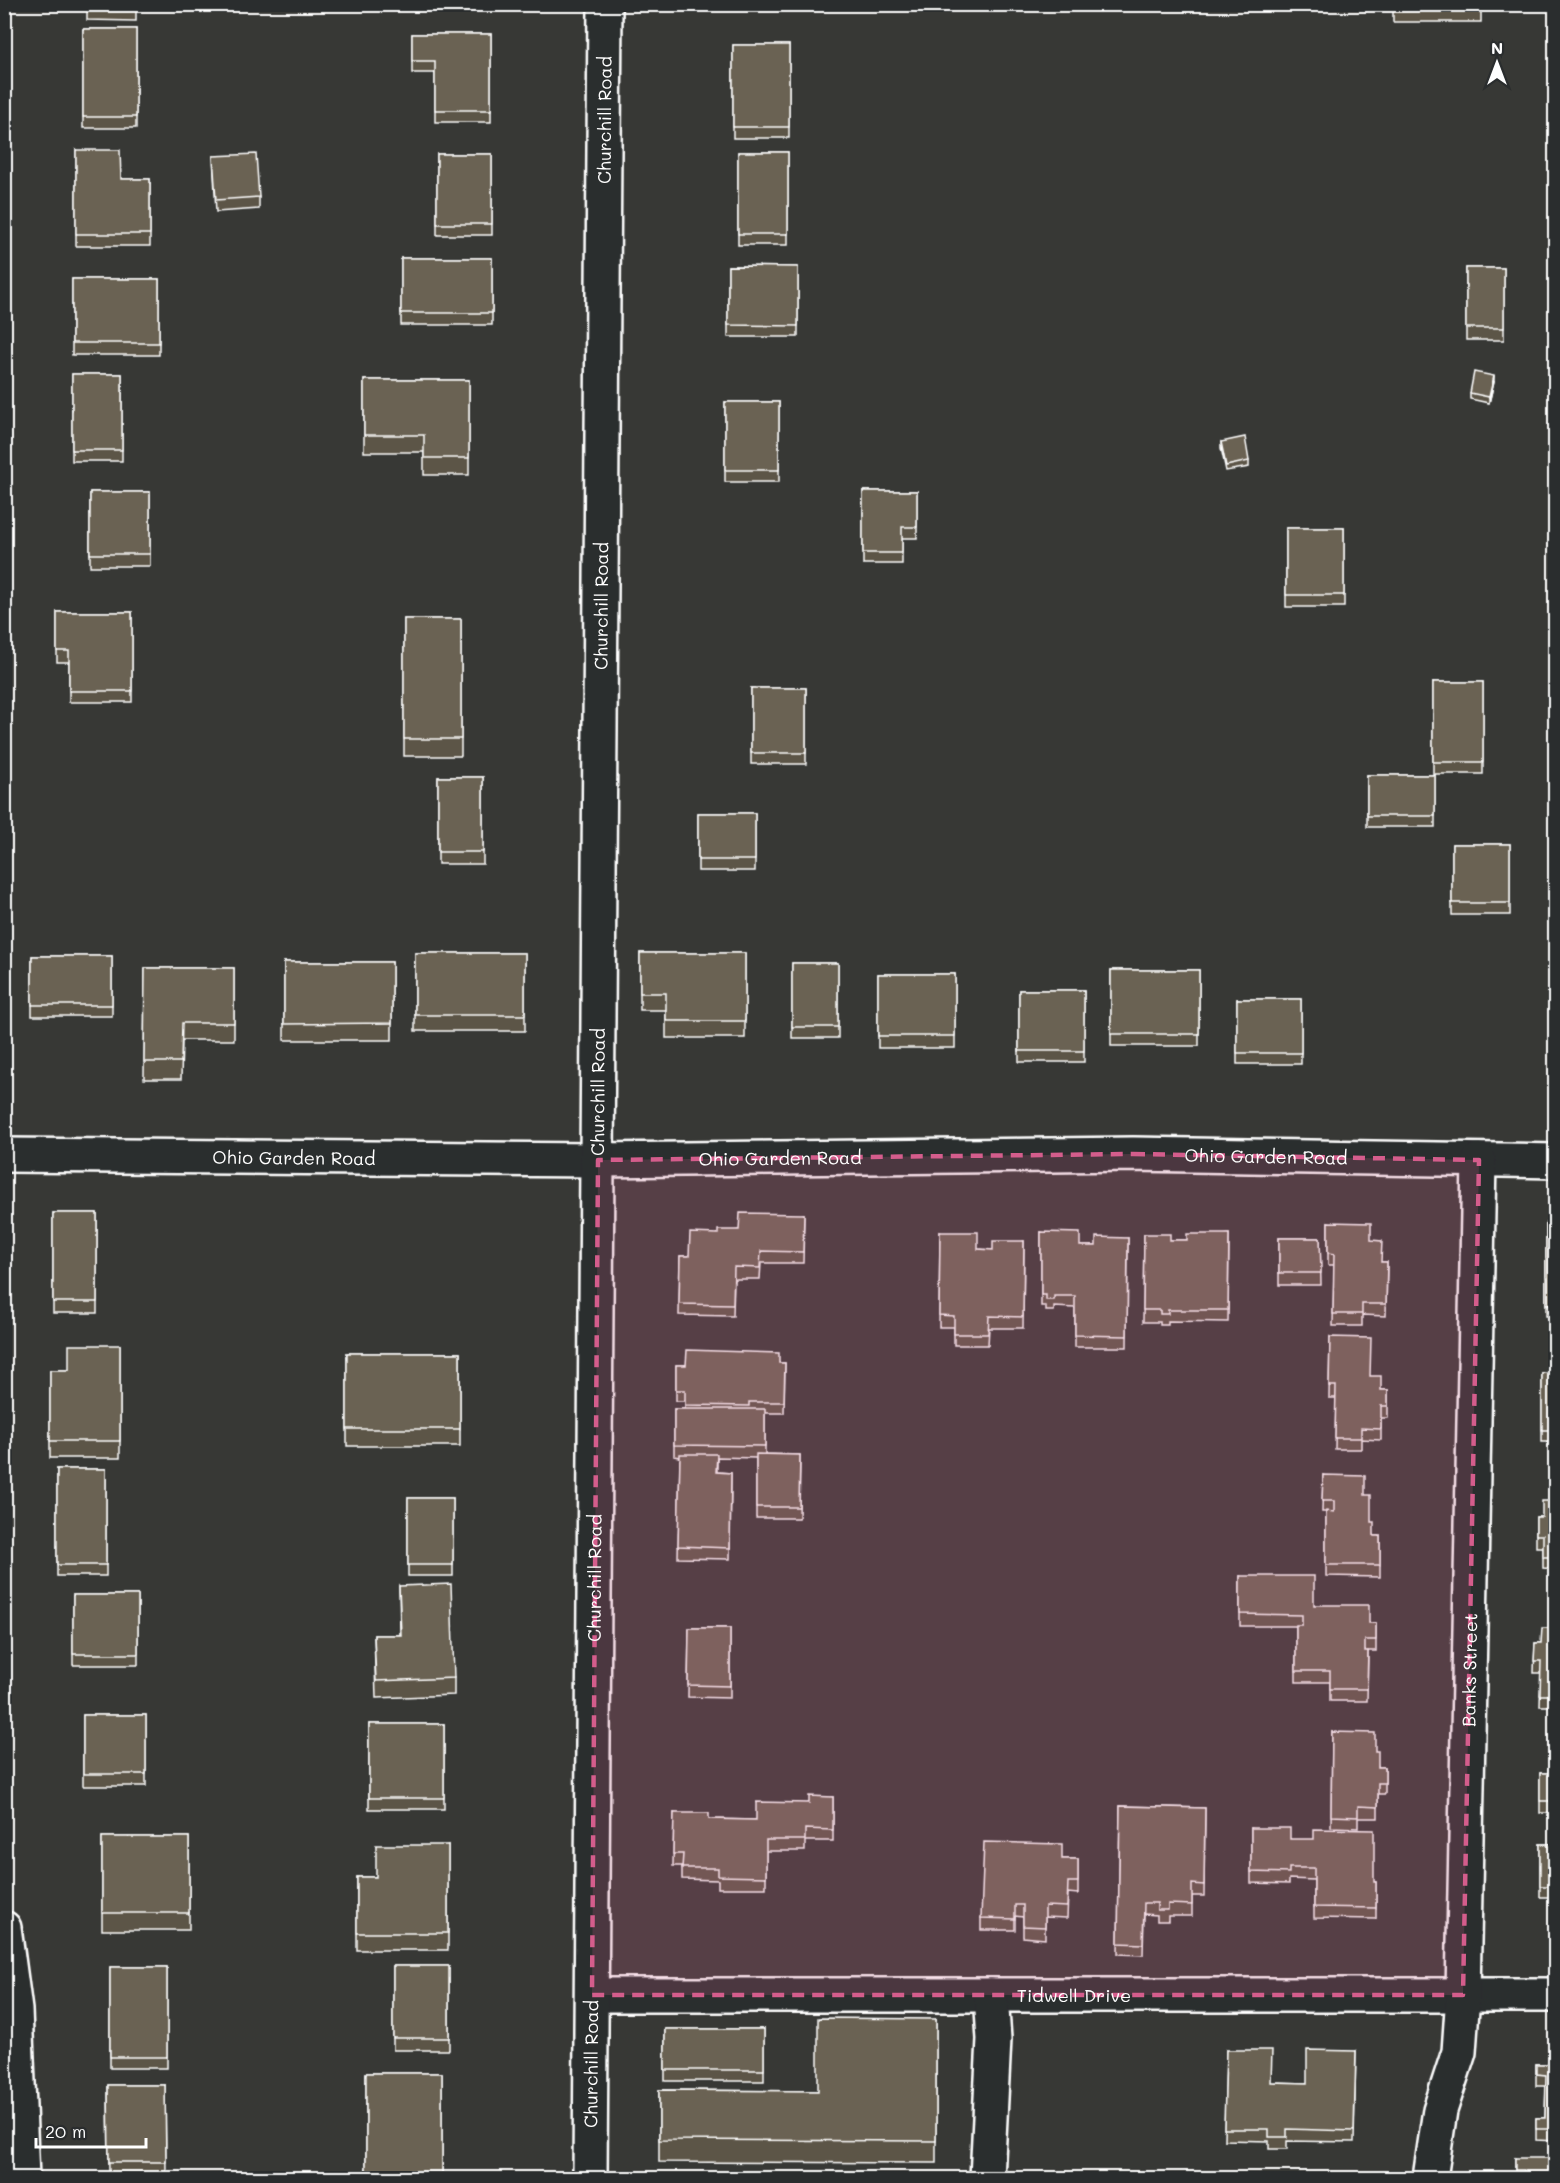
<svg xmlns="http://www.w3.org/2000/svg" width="1560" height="2183" viewBox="0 0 1560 2183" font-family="Mali,sans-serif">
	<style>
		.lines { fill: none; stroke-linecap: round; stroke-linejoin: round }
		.minor-casing { stroke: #fff; stroke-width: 38 }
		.minor { stroke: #2a2d2e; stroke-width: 33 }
		.wall { fill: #5c5447; stroke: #fff; stroke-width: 1.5 }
		.shaded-wall { fill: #4b4539; stroke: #fff; stroke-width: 1.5 }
		.building { fill: #6b6252; stroke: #fff; stroke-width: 1.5 }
		.marked { fill: #d45d8c; fill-opacity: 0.2; stroke: #d45d8c; stroke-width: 4.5; stroke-dasharray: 12 8; stroke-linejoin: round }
		.labels { text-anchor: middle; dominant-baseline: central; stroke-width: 4.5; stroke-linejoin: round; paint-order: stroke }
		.street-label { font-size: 18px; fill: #fff; stroke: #2a2d2e }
	</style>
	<rect width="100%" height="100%" fill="#373835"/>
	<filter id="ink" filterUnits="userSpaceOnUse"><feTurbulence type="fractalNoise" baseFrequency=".0167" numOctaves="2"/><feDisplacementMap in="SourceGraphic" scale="12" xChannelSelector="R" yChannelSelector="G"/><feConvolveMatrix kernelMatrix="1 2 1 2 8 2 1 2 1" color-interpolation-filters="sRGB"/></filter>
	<g filter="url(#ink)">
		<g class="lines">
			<defs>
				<g id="minor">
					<path id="s1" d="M4 1155 598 1160 1133 1154 1556 1161"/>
					<path d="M4 1928 15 2010 22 2178"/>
					<path id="s2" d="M592 1995H1556"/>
					<path id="s3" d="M590 2178 605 4"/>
					<path d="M987 2178 994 2039 991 1995"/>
					<path id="s4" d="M1430 2178 1440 2110 1459 2052 1463 1995 1479 1160"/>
				</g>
			</defs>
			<use href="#minor" class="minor-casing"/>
			<use href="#minor" class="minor"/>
		</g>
		<path class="wall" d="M87 4H136V21L87 20Z
			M1393 4H1481V22H1393Z
			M83 29H136V128H83Z
			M412 34H491V122H435V73H412Z
			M733 45H789V138H733Z
			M76 150 121 179H150V246H76Z
			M738 152H788V245H738Z
			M437 154H492V235H437Z
			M213 156 259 197V209L216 212Z
			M401 258H492V325H401Z
			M728 266 798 267V337H728Z
			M1466 268H1504V340H1466Z
			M72 279H159V355H72Z
			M72 374H122V461H72Z
			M364 380H469V475H424V452H364Z
			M1494 382 1489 403 1470 399V393Z
			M725 402H779V482H725Z
			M1221 442 1249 461V467L1226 471 1221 448Z
			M863 491H917V538H902V564H863Z
			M90 492H150V566H90Z
			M1286 528H1344V607H1286Z
			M57 612H132V702H69V662H57Z
			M404 619H461V756H404Z
			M1433 682H1483V774H1433Z
			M751 688H806V764H751Z
			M1367 775H1435V827H1367Z
			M438 777H483V864H438Z
			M698 813H755V871H698Z
			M1452 844H1510V915H1452Z
			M415 953H525V1031H415Z
			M640 953H745V1038H666V1010H640Z
			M32 956H112V1016H32Z
			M284 962H392V1040H284Z
			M792 963H838V1038H792Z
			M145 968H234V1040H182L181 1079H144Z
			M1111 970H1199V1046H1111Z
			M878 974H955V1048H878Z
			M1019 990H1084V1062H1019Z
			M1237 999H1301V1064H1237Z
			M53 1213H97V1313H53Z
			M804 1214 803 1263H761L760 1279H734L733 1316 679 1315 680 1256H689L718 1234 739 1230Z
			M1328 1222 1371 1240 1381 1262H1387L1386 1316 1362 1315V1326H1333L1334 1265H1328Z
			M1546 1222H1556V1316H1546Z
			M940 1232 978 1249 993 1250 1024 1241 1023 1328H989L988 1345H954V1327H939Z
			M1041 1232 1080 1246H1096L1128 1238 1127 1347H1075V1308L1054 1307V1311H1046V1306H1041Z
			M1144 1234 1170 1240H1187L1229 1234 1228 1322 1168 1321V1325H1160V1322H1143Z
			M1279 1238H1320L1321 1285H1279Z
			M1330 1337 1370 1376 1381 1390H1388V1418H1381V1440L1361 1439V1449H1335L1336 1398H1329Z
			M120 1345V1458H50V1370H69Z
			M347 1353H460V1446H347Z
			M1556 1356V1442H1542V1373L1553 1374Z
			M785 1363 784 1413H765V1454L800 1455 799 1518H756V1458L717 1457V1472L731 1473 730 1559 678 1558 680 1457 674 1456V1409H685V1401H676V1365Z
			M57 1469H106V1576H57Z
			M1323 1475 1365 1495 1374 1536H1380V1577L1326 1576V1512H1322Z
			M1556 1483V1569L1543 1568V1547H1536V1517H1542L1552 1501Z
			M408 1498H453V1576H408Z
			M1240 1576 1314 1605 1369 1623H1376V1651H1368L1367 1701H1330V1682H1296V1626H1240Z
			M399 1586 454 1678V1695L376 1698 374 1635H400Z
			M1556 1588V1706H1540L1541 1673H1534L1535 1643H1541L1551 1628Z
			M73 1595H138V1665H73Z
			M689 1628H730V1698L688 1697Z
			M1556 1712V1813H1540V1773H1549L1551 1761Z
			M83 1715H146V1786H83Z
			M369 1724H444V1809H369Z
			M1332 1732 1375 1751 1378 1767H1385V1794H1378V1818H1358V1828L1331 1827Z
			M833 1797V1841H805V1851H766V1888H718V1880L682 1879V1866H673L674 1813 709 1819 756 1820 809 1803Z
			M1120 1806 1205 1808 1204 1896H1192V1916H1168V1921H1157V1915L1144 1914 1143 1955 1118 1954Z
			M1251 1828 1290 1839 1374 1882H1376V1919L1314 1918V1880L1289 1879V1884L1251 1883Z
			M102 1837H189V1930H102Z
			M1540 1844H1556V1916H1551L1552 1897H1540Z
			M448 1845V1950H357V1877H376Z
			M1062 1859H1078V1894L1068 1893 1067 1918 1045 1917V1939L1023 1937V1917L1015 1916V1930H981V1918Z
			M393 1966H449V2050H393Z
			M110 1967H167V2068H110Z
			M936 2019V2163L659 2162V2090L818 2091Z
			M665 2029H764V2081H665Z
			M1226 2050 1271 2082 1307 2083 1356 2051 1354 2142 1287 2141V2149H1269V2141L1224 2140Z
			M1536 2064H1556V2141L1536 2140V2118H1545L1546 2086H1536Z
			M366 2073H442V2178H366Z
			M108 2085H165L166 2173H109Z
			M1515 2158 1556 2178H1515Z"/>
		<path class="shaded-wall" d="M1494 376V382L1489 403V397Z"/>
		<path class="building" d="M87 4H136V9H87Z
			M1393 4H1481V5H1393Z
			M83 29H136V117H83Z
			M412 34H491V110H435V61H412Z
			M733 45H789V127H733Z
			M76 150H120L121 179H150V234H76Z
			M738 152H788V234H738Z
			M256 154 259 197 216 200 213 156Z
			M437 154H492V224H437Z
			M401 258H492V313H401Z
			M728 266 798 267V326L728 325Z
			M1466 268H1504V328H1466Z
			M72 279H159V343H72Z
			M1474 372 1494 376 1489 397 1470 393Z
			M72 374H122V450H72Z
			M364 380H469V458H424V435H364Z
			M725 402H779V470H725Z
			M1245 437 1249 461 1226 466 1221 442Z
			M863 491H917V527H902V553H863Z
			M90 492H150V554H90Z
			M1286 528H1344V595H1286Z
			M57 612H132V691H69V651H57Z
			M404 619H461V739H404Z
			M1433 682H1483V762H1433Z
			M751 688H806V753H751Z
			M1367 775H1435V816H1367Z
			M438 777H483V852H438Z
			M698 813H755V860H698Z
			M1452 844H1510V903H1452Z
			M415 953H525V1015H415Z
			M640 953H745V1021H666V993H640Z
			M32 956H112V1005H32Z
			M284 962H392V1023L284 1024Z
			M792 963H838V1027H792Z
			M145 968H234V1023H182L181 1062H144Z
			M1111 970H1199V1034H1111Z
			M878 974H955V1036H878Z
			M1019 990H1084V1051H1019Z
			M1237 999H1301V1053H1237Z
			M53 1213H97V1302H53Z
			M740 1213 804 1214 803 1252 761 1251 760 1268 734 1267 733 1305 679 1304 680 1256H689L690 1233 718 1234V1230H739Z
			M1328 1222 1371 1223V1240L1382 1241 1381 1262H1387L1386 1304H1362V1314H1333L1334 1254 1328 1253Z
			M1546 1222H1556V1304H1546Z
			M940 1232H978V1249L993 1250V1241H1024L1023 1317 989 1316 988 1334H954V1316L939 1315Z
			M1041 1232 1080 1233V1246H1096V1237L1128 1238 1127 1336 1075 1335V1296H1054V1300H1046V1295H1041Z
			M1144 1234H1170V1240H1187V1234H1229L1228 1310H1168V1314H1160V1310H1143Z
			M1279 1238H1320L1321 1273H1279Z
			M1330 1337 1371 1338 1370 1376H1381V1390H1388V1406H1381V1429L1361 1428V1438H1335L1336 1386H1329Z
			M69 1345H120V1441H50V1370H69Z
			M687 1350 779 1353V1363H785L784 1402H749V1406L685 1405V1390H676V1365H686Z
			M347 1353H460V1429H347Z
			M1553 1356H1556V1430H1542V1373L1553 1374Z
			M674 1409H765V1446L674 1445Z
			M680 1454H717L716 1472 731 1473 730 1548 678 1546Z
			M756 1454 800 1455 799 1507H756Z
			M57 1469H106V1565H57Z
			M1323 1475 1365 1476V1495H1371V1522H1374V1536H1380V1565H1326V1511L1334 1512V1501H1322Z
			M1552 1483H1556V1557H1543V1535H1536V1517H1542V1501H1552Z
			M408 1498H453V1565H408Z
			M1240 1576H1314V1605H1369V1623H1376V1640H1365V1651H1368L1367 1689H1330V1671H1296V1625H1302V1615L1240 1614Z
			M451 1584 454 1678 376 1681 374 1635H401L399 1586Z
			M1552 1588H1556V1695H1540L1541 1661H1534L1535 1643H1541L1542 1628H1551Z
			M73 1595H138V1654H73Z
			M689 1628H730V1686L688 1685Z
			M1552 1712H1556V1801H1540V1773H1549V1761H1551Z
			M83 1715H146V1774H83Z
			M369 1724H444V1798H369Z
			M1332 1732 1375 1733V1751H1378V1767H1385V1783H1378V1807L1358 1806V1817L1331 1816Z
			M809 1796 833 1797V1830L805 1829V1840H766V1877L718 1876V1868H682L683 1854H673L674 1813H709V1819L756 1820V1802L809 1803Z
			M1120 1806 1205 1808 1204 1885 1192 1884V1905L1168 1904V1910H1157V1903H1144L1143 1944 1118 1943Z
			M1251 1828H1290V1839H1314V1829L1374 1830V1882H1376V1908L1314 1907V1868H1289V1873L1251 1872Z
			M102 1837H189V1913H102Z
			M984 1842 1062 1844V1859H1078V1882H1068L1067 1907 1045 1906V1927L1023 1926V1905H1015V1919L981 1918Z
			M1540 1844H1556V1904H1551L1552 1886H1540Z
			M376 1845H448V1933H357V1877H376Z
			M393 1966H449V2038H393Z
			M110 1967H167V2057H110Z
			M818 2018 936 2019V2141L659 2140V2090L818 2091Z
			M665 2029H764V2070H665Z
			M1226 2050H1272L1271 2082 1307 2083V2050L1356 2051 1354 2131 1287 2129V2137H1269V2129H1224Z
			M1536 2064H1556V2129H1536V2118H1545L1546 2075 1536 2074Z
			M366 2073H442V2173H366Z
			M108 2085H165L166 2162H109Z
			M1515 2158H1556V2178H1524V2170H1515Z"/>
	</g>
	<path class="marked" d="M1133 1154 1479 1160 1463 1995H592L598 1160Z"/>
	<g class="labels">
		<g class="street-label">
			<text stroke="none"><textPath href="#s3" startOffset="2058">Churchill Road</textPath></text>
			<text stroke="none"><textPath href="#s3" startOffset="1572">Churchill Road</textPath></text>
			<text stroke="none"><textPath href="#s3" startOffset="1086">Churchill Road</textPath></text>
			<text stroke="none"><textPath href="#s1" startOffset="1262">Ohio Garden Road</textPath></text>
			<text stroke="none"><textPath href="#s1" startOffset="290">Ohio Garden Road</textPath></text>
			<text stroke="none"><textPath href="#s1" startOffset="776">Ohio Garden Road</textPath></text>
			<text stroke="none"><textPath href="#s3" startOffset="600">Churchill Road</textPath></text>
			<text stroke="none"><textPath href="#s4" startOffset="512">Banks Street</textPath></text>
			<text stroke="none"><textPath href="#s2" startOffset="482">Tidwell Drive</textPath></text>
			<text stroke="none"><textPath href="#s3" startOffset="114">Churchill Road</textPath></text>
		</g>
	</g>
	<rect width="1560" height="2183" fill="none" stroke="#2a2d2e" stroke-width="24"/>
	<rect x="12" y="12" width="1536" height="2159" fill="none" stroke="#fff" stroke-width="2" filter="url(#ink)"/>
	<g transform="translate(1497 63)" stroke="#2a2d2e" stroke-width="4.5" paint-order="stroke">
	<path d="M0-4.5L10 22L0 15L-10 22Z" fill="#ffffff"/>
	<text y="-9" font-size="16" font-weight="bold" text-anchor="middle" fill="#ffffff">N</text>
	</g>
	<path d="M36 2138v9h110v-9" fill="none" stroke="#ffffff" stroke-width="3"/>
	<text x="45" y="2138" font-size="18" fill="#ffffff" stroke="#2a2d2e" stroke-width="4.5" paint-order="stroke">20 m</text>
</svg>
